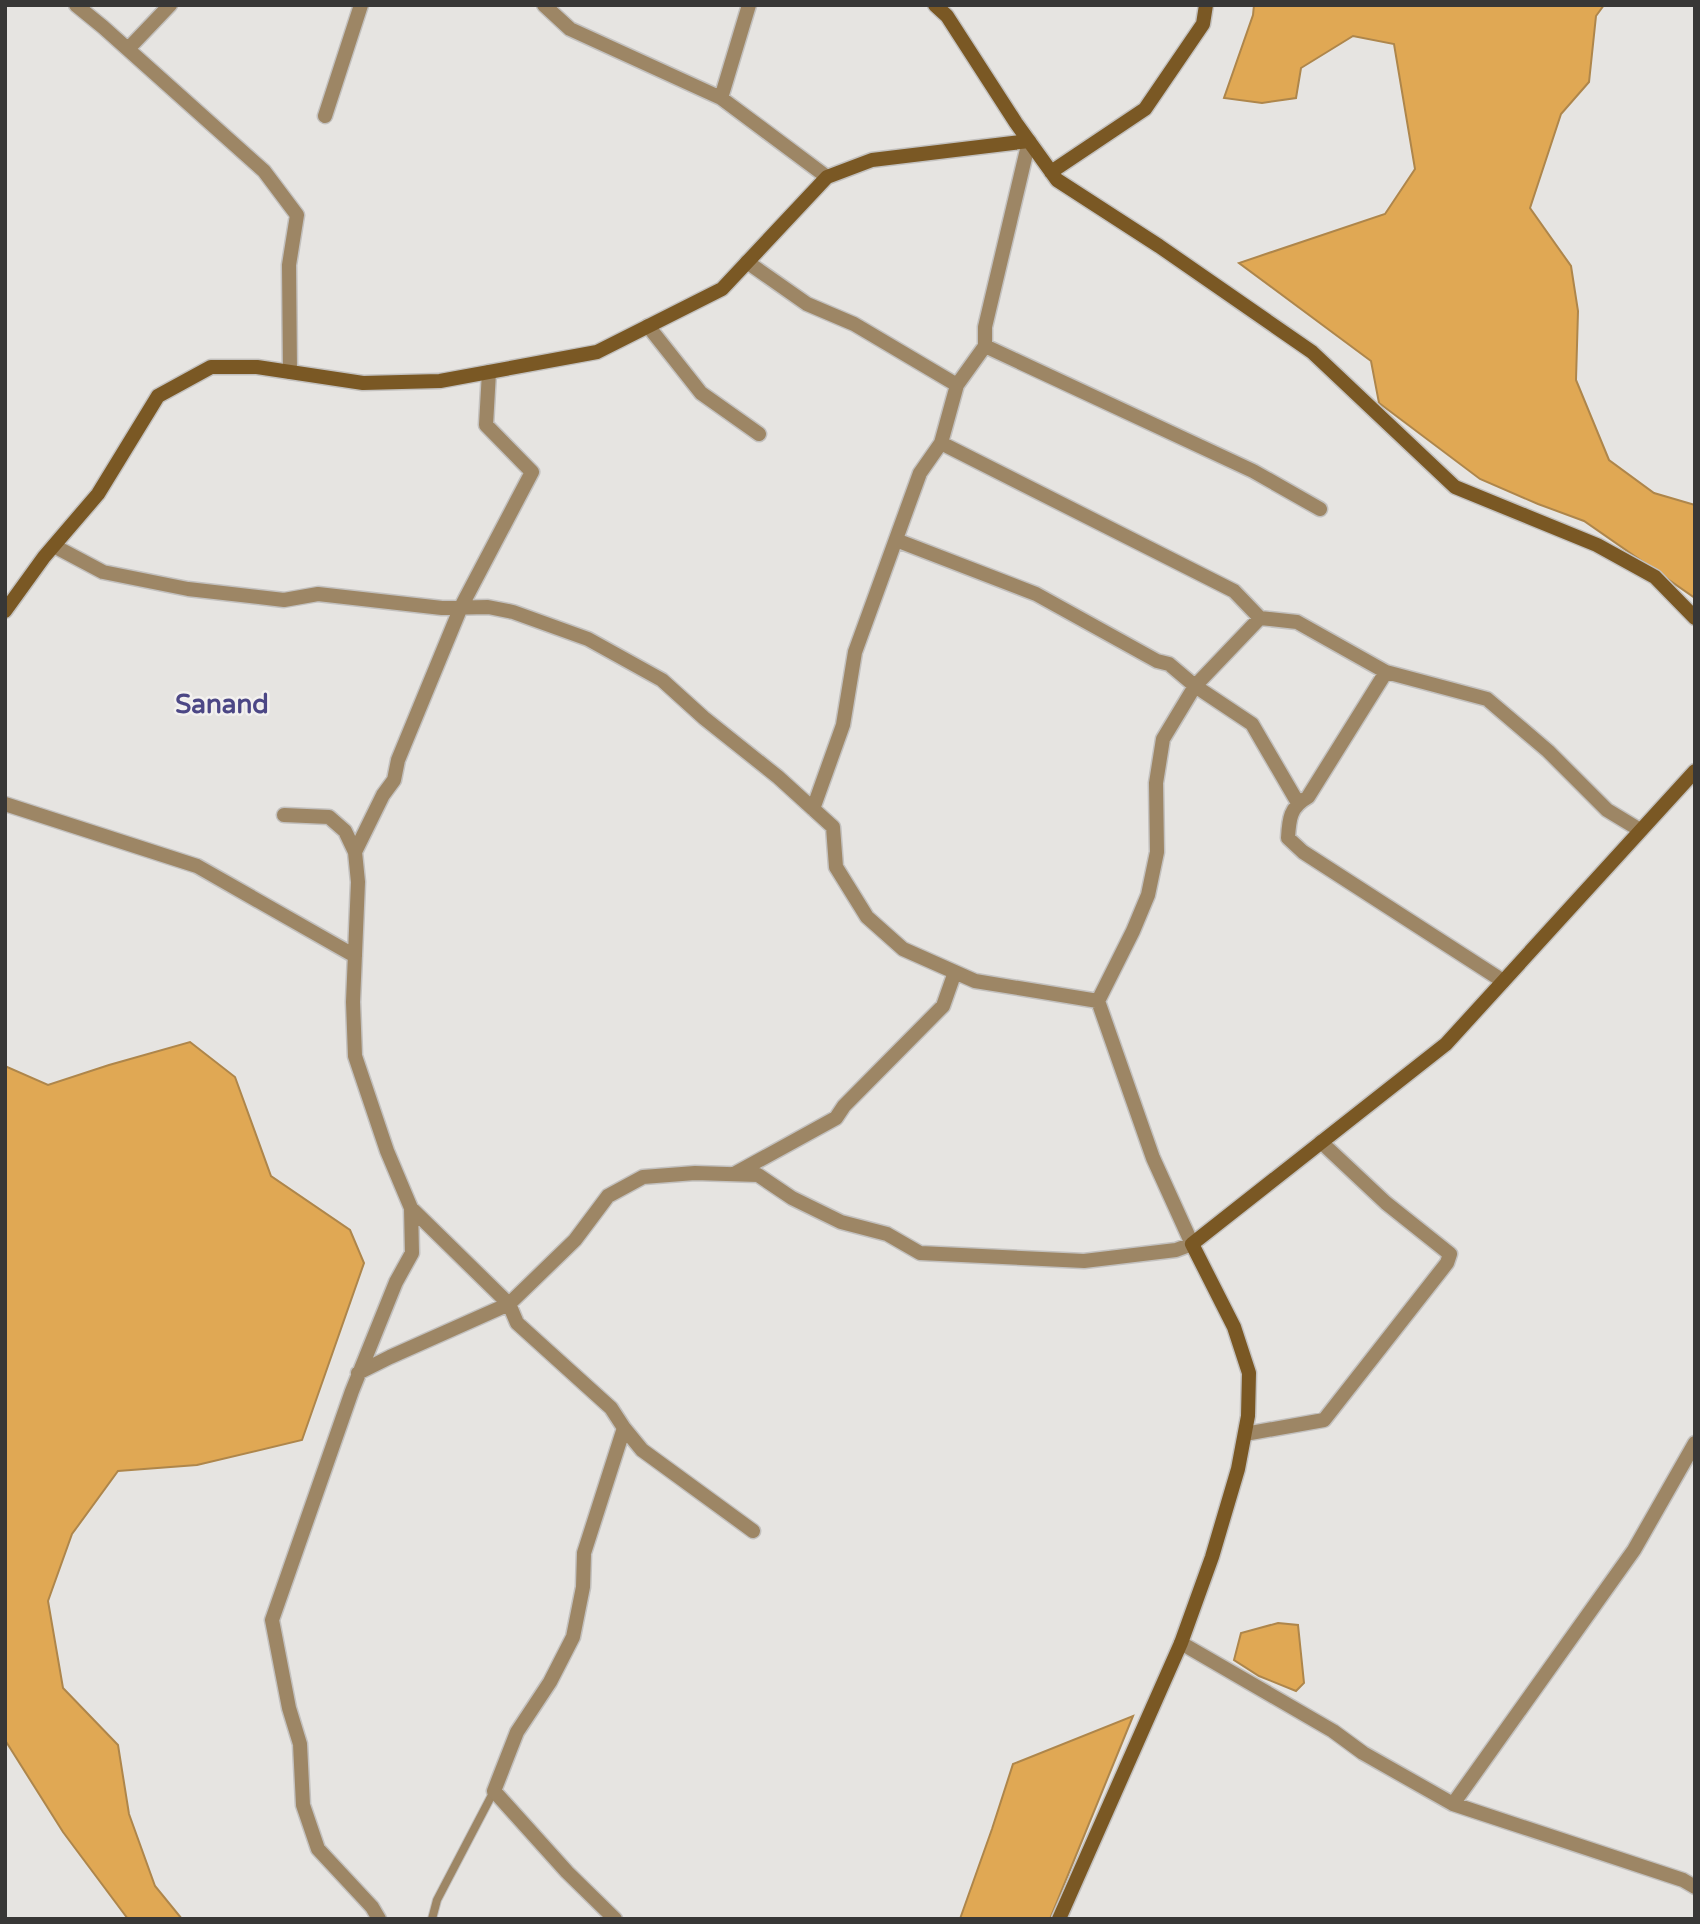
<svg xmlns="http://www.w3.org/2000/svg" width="1700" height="1924" viewBox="0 0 1700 1924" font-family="'Varela Round',sans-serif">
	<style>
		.water { fill: #e0a854; stroke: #ae864b; stroke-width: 2 }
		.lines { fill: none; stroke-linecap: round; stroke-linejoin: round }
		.lane-casing { stroke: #c3c1bf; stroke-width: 10 }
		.street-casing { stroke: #c3c1bf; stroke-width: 17 }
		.secondary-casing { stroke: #c3c1bf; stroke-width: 17 }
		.lane { stroke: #9d8665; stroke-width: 8 }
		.street { stroke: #9d8665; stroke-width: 14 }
		.secondary { stroke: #7a5824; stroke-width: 14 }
		.labels { text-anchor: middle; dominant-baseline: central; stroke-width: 5; stroke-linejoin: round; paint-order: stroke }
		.district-label { font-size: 26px; font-weight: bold; fill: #4c4785; stroke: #f3f1ef }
	</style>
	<rect width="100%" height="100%" fill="#e6e4e1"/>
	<path class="water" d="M1254 5H1604L1596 16 1589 82 1561 114 1530 208 1571 266 1578 311 1576 380 1609 460 1654 493 1695 505V598L1584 521 1538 504 1480 479 1379 403 1371 361 1239 263 1385 214 1415 169 1394 44 1353 36 1301 68 1296 98 1262 103 1224 98 1253 15Z
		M190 1042 235 1077 271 1176 350 1230 364 1263 302 1440 197 1465 118 1471 72 1534 48 1601 63 1688 118 1745 129 1814 155 1886 182 1919H128L63 1832 5 1740V1066L48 1085 109 1065Z
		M1278 1623 1298 1625 1304 1683 1296 1691 1259 1676 1234 1660 1241 1633Z
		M1133 1716 1050 1919H960L992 1829 1013 1764Z"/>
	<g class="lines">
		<defs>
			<path id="lane" d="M432 1919 437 1900 494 1791"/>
			<path id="street" d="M76 5 103 27 264 171 297 215 289 265 290 372
				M544 5 570 29 721 98 827 177
				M128 49 170 5
				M721 98 749 5
				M325 116 361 5
				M747 262 807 304 854 324 957 385
				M648 326 701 393 759 434
				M985 346 1253 471 1320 509
				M941 443 1234 591 1260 618 1297 622 1386 672 1487 699 1548 751 1607 810 1640 830
				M896 540 1036 594 1157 661 1169 664 1195 686 1252 724 1298 803
				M54 546 103 572 188 589 284 600 318 594 442 608 488 607 513 612 588 639 662 680 704 718 778 777 833 827 836 867 867 917 903 949 975 981 1098 1001
				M1386 672 1308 797C1290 807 1289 819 1288 838L1303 852 1503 981
				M5 804 197 866 355 956
				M813 809 843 725 855 652 920 473 941 443 957 385 985 346V327L1029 141
				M284 815 329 817 345 831 355 852 358 882 353 1002 355 1056 387 1151 411 1208 412 1253 396 1282 352 1391 272 1620 289 1708 300 1744 303 1805 318 1849 372 1907 379 1919
				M355 852 383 795 394 780 398 760 461 607 532 472 486 425 489 372
				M736 1173 836 1118 844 1106 943 1006 955 972
				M411 1208 509 1304 517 1323 611 1408 624 1428 584 1553 583 1587 573 1637 550 1682 517 1732 494 1791 567 1872 615 1919
				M358 1373 390 1357 509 1304 575 1240 608 1196 643 1177 695 1173 758 1175 792 1198 841 1222 887 1234 920 1253 1084 1261 1176 1250 1192 1244 1153 1158 1098 1001 1133 931 1148 895 1157 852 1156 783 1163 739 1195 686 1260 618
				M624 1428 642 1450 753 1531
				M1245 1434 1324 1420 1447 1263 1450 1254 1386 1203 1321 1142
				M1695 1443 1634 1550 1453 1804 1683 1880 1695 1887
				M1181 1643 1333 1731 1363 1753 1453 1804"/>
			<path id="secondary" d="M935 5 947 16 1016 123 1057 180 1159 246 1312 352 1455 487 1597 545 1655 577 1695 618
				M1051 172 1145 109 1203 24 1206 5
				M5 611 44 557 98 494 158 396 211 367H257L363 383 440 381 597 352 722 289 827 177 872 160 1029 141
				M1059 1919 1181 1643 1212 1557 1238 1469 1248 1416 1249 1373 1234 1327 1192 1244 1446 1044 1695 771"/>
		</defs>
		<use href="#lane" class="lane-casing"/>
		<use href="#street" class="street-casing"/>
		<use href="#secondary" class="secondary-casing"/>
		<use href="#lane" class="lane"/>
		<use href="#street" class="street"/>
		<use href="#secondary" class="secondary"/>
	</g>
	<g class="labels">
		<g class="district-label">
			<text x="222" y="704">Sanand</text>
		</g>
	</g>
	<rect width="1700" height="1924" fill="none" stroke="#383736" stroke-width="14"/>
</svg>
